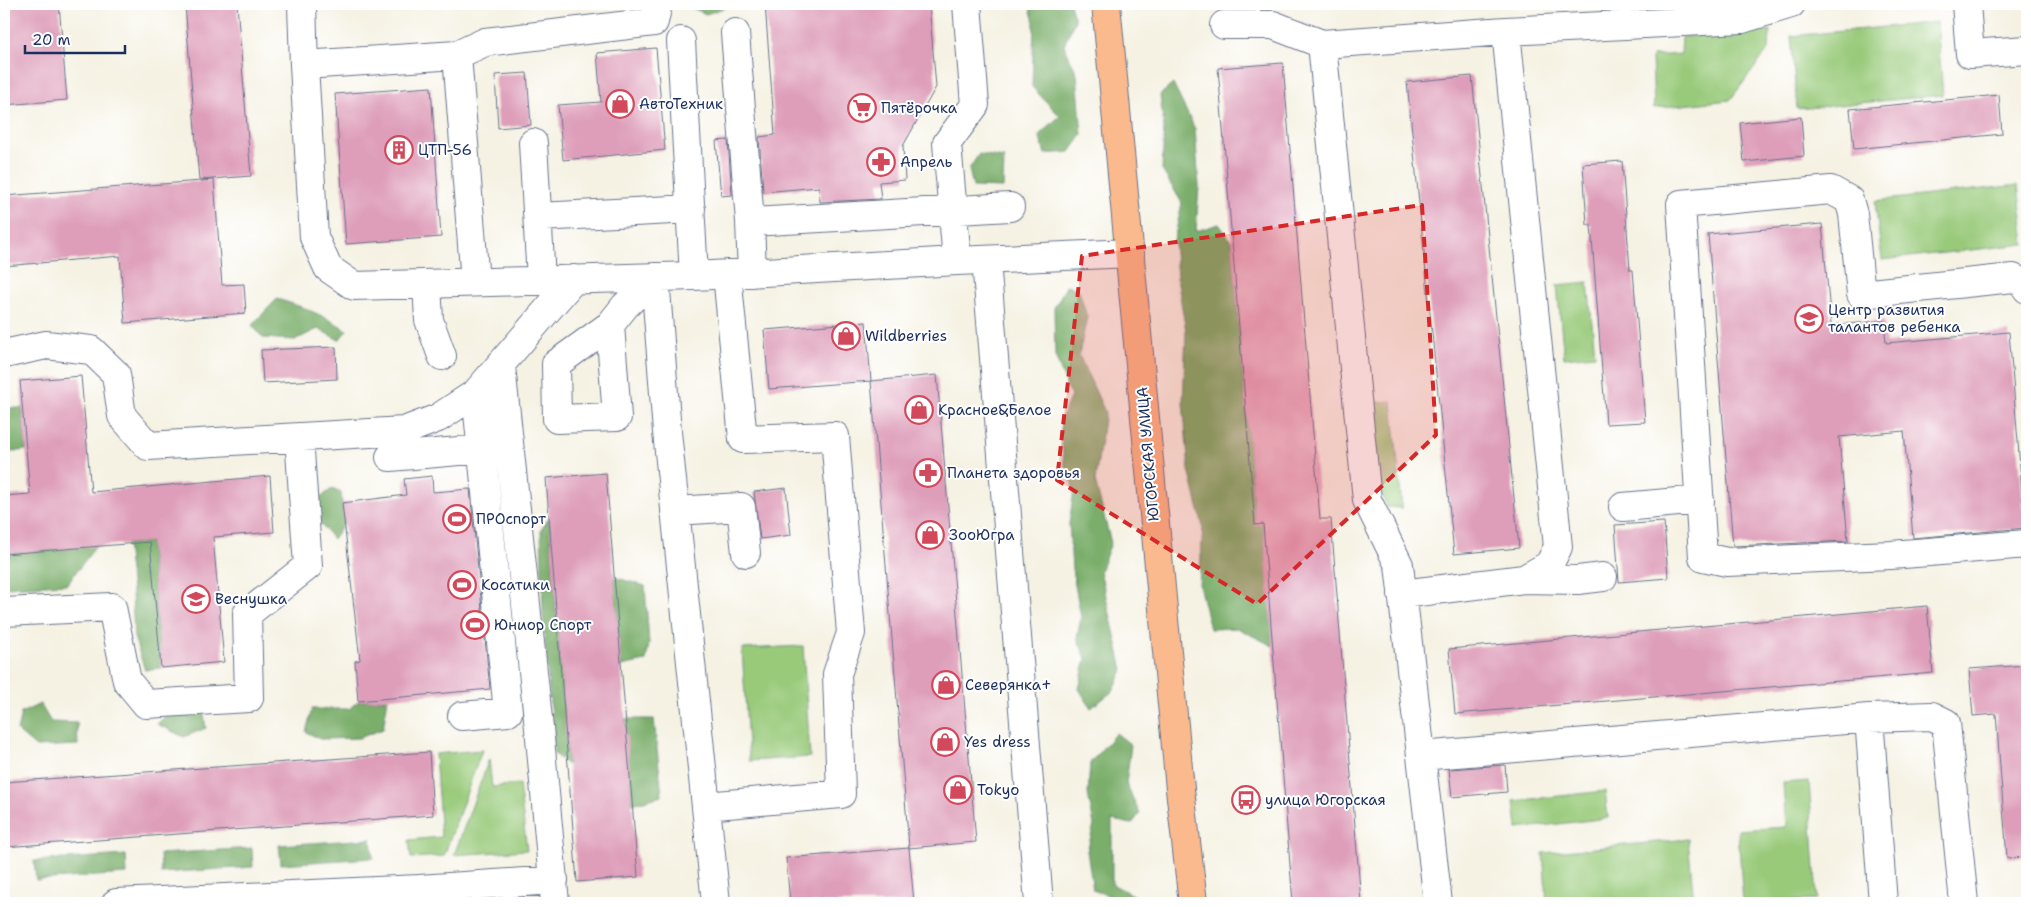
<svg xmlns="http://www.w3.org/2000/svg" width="2031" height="907" viewBox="0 0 2031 907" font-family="'Shantell Sans',sans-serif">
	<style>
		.green { fill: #99ca7a; stroke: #5a7c6c }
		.forest { fill: #7aae6a; stroke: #4a6e64 }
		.building { fill: #de9eb9 }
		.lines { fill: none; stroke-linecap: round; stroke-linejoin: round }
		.minor-casing { stroke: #67738d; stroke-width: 30 }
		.major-casing { stroke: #67738d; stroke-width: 30 }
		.minor { stroke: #fff; stroke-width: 28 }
		.major { stroke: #fbba8d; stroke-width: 28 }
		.marked { fill: #d62828; fill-opacity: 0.2; stroke: #d62828; stroke-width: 4; stroke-dasharray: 10 6; stroke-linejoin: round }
		.labels { text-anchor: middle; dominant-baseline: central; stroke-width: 4; stroke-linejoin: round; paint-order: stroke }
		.poi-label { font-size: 15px; fill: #1b2f5e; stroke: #fff; text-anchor: start }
		.street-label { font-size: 15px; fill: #1b2f5e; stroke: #fff }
	</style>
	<rect width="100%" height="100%" fill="#fff"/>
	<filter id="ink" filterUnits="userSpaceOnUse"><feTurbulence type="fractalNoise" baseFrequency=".02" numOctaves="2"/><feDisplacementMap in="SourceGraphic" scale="10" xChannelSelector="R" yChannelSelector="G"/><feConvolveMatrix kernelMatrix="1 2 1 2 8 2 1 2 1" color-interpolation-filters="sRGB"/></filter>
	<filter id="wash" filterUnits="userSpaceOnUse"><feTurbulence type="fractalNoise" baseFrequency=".0096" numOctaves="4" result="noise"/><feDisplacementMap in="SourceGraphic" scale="20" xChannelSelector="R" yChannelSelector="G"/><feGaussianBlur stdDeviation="1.12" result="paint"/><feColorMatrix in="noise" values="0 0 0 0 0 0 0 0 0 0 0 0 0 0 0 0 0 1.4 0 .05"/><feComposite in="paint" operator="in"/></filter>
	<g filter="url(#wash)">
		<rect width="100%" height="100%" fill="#f5f2e3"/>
		<path class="green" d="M1937 22 1943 95 1797 109 1791 36Z
			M1770 30 1769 49 1730 100 1654 108 1652 56 1681 54 1682 37Z
			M2018 185 2025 244 1882 260 1875 201Z
			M1588 282 1595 355 1564 358 1557 285Z
			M1392 401 1402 508 1387 507 1374 473 1367 403Z
			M803 646 810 757 749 761 742 649Z
			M482 750 444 856 411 858 409 840 441 837 435 754Z
			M489 759 492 787 519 784 527 850 454 855Z
			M1809 781 1817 900 1743 903 1738 830 1786 827 1783 783Z
			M1605 791 1608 818 1517 829 1514 801Z
			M1688 839 1694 903H1547L1543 853Z"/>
		<path class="forest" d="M683 4H736L706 14Z
			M1029 4H1070L1075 20 1064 45 1077 74 1082 135 1070 152 1045 154 1039 135 1060 116 1032 87 1034 22Z
			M1173 84 1195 129 1199 186 1196 231 1219 224 1232 242 1255 524H1263L1273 646 1237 628 1210 629 1199 585 1203 527 1189 470 1183 402 1186 331 1177 278 1174 240 1182 203 1162 170 1164 128 1160 95Z
			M979 154 1004 158 1003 188 973 187 969 169Z
			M1067 285 1079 290 1087 317 1079 355 1105 412 1095 481 1111 543 1100 571 1123 670 1113 691 1091 708 1079 689 1086 658 1077 638 1081 617 1072 569 1069 524 1074 490 1064 463 1060 421 1071 396 1055 356 1054 308Z
			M277 299C302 306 325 316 347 330L339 340 318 329 295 340 263 338 252 325Z
			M6 408H22L26 450 4 453Z
			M332 489 341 493 344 523 333 539 321 524 317 500Z
			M549 518 568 765 554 754C552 737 554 720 550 702L543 614 541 530Z
			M150 542 161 668 145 670 134 637 132 592 127 544Z
			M96 546 67 584 4 587V554Z
			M614 577 645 586 649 644 646 661 621 666Z
			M388 699 383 729 359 738 320 739 306 732 312 709H349L358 701Z
			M40 704 51 722 77 723 78 745 36 747 17 731 21 713Z
			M172 709H203L206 728 184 737 157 724Z
			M625 719H654L662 796 632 804Z
			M1116 733 1131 745 1126 784 1140 813 1132 824 1112 820V884L1138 898V903H1114L1115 898 1093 890 1087 851 1094 825 1088 794 1090 763Z
			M371 839 373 858 281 864 279 845Z
			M252 848 253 867 161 873 160 854Z
			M126 855 127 874 36 880 34 861Z"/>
		<g id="blocks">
			<path class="building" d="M4 4H59L67 100 4 105Z
				M185 4H237L251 176 199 180Z
				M765 4H929L936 87 903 146 905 180 879 182 881 199 820 202 819 187 763 192 759 137 775 135Z
				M656 48 665 150 563 160 558 105 601 102 597 53Z
				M1283 63 1320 519H1331L1361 903H1293L1263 524 1255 525 1218 68Z
				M527 73 531 125 498 128 495 75Z
				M1472 76 1519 548 1454 554 1407 82Z
				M431 87 441 237 346 244 335 94Z
				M1999 95 2002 134 1854 149 1850 109Z
				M1801 117 1804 156 1744 162 1740 123Z
				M728 140 732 195 721 196 716 141Z
				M1622 161 1630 270H1633L1645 422 1606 424 1591 225H1587L1583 164Z
				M214 180 222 285 244 284 246 313 125 323 120 256 4 266V196Z
				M1822 224 1831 325 1884 321 1886 343 2009 332 2025 528 1913 538 1904 431 1839 437 1848 541 1733 546 1708 234Z
				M866 322 871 381 769 389 764 330Z
				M336 347 337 379 263 383 261 350Z
				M937 375 976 842 909 848 871 381Z
				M81 376 91 492 270 476 274 532 213 537 224 662 161 668 150 542 4 554V496L30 494 20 381Z
				M606 473 638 877 577 882 546 478Z
				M432 476 433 492 470 489 490 689 358 701 355 661 360 660 342 503 406 495 404 479Z
				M786 488 791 535 760 539 754 492Z
				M1664 522 1668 578 1619 582 1615 525Z
				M1927 606 1933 673 1455 714 1449 649Z
				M2027 665V857L2007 858 1996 714 1973 716 1969 669Z
				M429 752 433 815 4 847V782Z
				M1505 765 1507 792 1452 797 1449 769Z
				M909 848 914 903H790L786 858Z"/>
		</g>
	</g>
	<g filter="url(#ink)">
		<use href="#blocks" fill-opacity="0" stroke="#67738d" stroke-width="1"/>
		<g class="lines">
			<defs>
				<path id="minor" d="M302 4 304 65 314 237 328 268 354 286 694 276 957 261 1130 253
					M1966 4 1970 54 2027 50
					M1224 25H1273L1322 44
					M735 33 750 222 752 273
					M681 41 694 276
					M457 55 475 282
					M304 65 457 55 485 42 654 22 658 4
					M533 143 541 280
					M539 217 691 209
					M750 222 1010 207
					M957 261 947 143 975 105 967 4
					M986 261 1039 903
					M655 277 667 432 716 903
					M427 284 429 320 442 356
					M2027 289 2022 282 2013 278 1861 294 1853 214 1849 200 1831 190 1681 204 1703 557 1727 562 1891 555 2027 544
					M610 325 617 417 557 419 556 364 610 325 625 306 655 277
					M4 354 46 345 91 350 116 374 122 416 148 446 404 431 438 418 476 393 574 279
					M501 366 540 738 555 903
					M390 457 482 449
					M1623 507 1700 500
					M675 511 741 507 746 553
					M1524 579 1578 580 1603 577
					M1402 594 1524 579 1549 565 1558 547 1506 31
					M4 612 112 607 127 681 146 704 249 698 247 614 308 566 299 437
					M462 716 508 712 476 393
					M1869 718 1883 903
					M1421 756 1869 718 1932 716 1946 723 1964 903
					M706 806 841 794 837 674 851 633 835 436 743 439 727 274
					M419 889 554 880
					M116 903 419 889 420 903
					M1438 903 1399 565 1367 500 1322 44 1506 31 1742 19 1791 4"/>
				<path id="major" d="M1106 4 1180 789 1193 903"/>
			</defs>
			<use href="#minor" class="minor-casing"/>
			<use href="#major" class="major-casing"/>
			<use href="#minor" class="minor"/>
			<use href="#major" class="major"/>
		</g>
	</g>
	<path class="marked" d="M1422 205 1436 435 1257 604 1057 480 1082 256Z"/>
	<defs>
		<symbol id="shop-ring" viewBox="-11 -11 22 22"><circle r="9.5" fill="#fff" stroke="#d1495b" stroke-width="1.5"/><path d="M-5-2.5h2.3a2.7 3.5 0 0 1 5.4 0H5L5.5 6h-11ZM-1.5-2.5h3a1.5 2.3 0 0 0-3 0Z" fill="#d1495b"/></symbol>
		<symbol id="supermarket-ring" viewBox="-11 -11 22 22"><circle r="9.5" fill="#fff" stroke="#d1495b" stroke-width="1.5"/><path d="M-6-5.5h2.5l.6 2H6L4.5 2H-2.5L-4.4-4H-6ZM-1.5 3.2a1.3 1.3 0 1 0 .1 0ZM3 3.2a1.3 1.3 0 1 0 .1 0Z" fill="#d1495b"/></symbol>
		<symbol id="building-ring" viewBox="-11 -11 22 22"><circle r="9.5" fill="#fff" stroke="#d1495b" stroke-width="1.5"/><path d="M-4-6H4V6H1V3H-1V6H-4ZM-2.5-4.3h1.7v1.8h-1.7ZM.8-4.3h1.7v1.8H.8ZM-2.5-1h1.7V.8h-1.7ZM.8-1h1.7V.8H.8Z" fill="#d1495b"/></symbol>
		<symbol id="pharmacy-ring" viewBox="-11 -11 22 22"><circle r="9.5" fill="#fff" stroke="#d1495b" stroke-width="1.5"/><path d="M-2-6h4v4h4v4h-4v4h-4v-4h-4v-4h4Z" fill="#d1495b"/></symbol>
		<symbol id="school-ring" viewBox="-11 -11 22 22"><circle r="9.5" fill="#fff" stroke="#d1495b" stroke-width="1.5"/><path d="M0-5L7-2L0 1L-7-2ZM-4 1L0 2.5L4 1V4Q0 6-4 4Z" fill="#d1495b"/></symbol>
		<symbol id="stadium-ring" viewBox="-11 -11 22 22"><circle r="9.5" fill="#fff" stroke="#d1495b" stroke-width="1.5"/><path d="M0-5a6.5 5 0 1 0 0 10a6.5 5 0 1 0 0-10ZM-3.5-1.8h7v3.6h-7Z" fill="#d1495b"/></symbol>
		<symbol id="bus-ring" viewBox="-11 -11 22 22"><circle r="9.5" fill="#fff" stroke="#d1495b" stroke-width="1.5"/><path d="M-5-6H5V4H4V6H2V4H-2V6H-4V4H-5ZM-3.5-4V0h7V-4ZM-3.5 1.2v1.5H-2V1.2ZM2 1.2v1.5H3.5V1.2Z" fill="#d1495b"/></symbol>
	</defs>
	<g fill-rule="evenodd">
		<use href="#shop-ring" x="604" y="88" width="32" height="32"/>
		<use href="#supermarket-ring" x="846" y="92" width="32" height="32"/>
		<use href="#building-ring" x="383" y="134" width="32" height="32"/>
		<use href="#pharmacy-ring" x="865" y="146" width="32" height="32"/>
		<use href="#school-ring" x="1793" y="303" width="32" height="32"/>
		<use href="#shop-ring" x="830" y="320" width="32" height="32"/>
		<use href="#shop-ring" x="903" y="394" width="32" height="32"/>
		<use href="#pharmacy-ring" x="912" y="457" width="32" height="32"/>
		<use href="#stadium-ring" x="441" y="503" width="32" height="32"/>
		<use href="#shop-ring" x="914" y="519" width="32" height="32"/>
		<use href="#stadium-ring" x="446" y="569" width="32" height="32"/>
		<use href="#school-ring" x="180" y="583" width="32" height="32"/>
		<use href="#stadium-ring" x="459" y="609" width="32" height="32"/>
		<use href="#shop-ring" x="930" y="669" width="32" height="32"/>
		<use href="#shop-ring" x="929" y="726" width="32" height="32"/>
		<use href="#shop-ring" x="942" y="774" width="32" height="32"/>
		<use href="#bus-ring" x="1230" y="784" width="32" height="32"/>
	</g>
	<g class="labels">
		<g class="poi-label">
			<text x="639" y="104">АвтоТехник</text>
			<text x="881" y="108">Пятёрочка</text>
			<text x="418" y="150">ЦТП-56</text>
			<text x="900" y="162">Апрель</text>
			<text x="1828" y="310">Центр развития<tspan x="1828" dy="17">талантов ребенка</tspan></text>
			<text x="865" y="336">Wildberries</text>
			<text x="938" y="410">Красное&amp;Белое</text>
			<text x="947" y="473">Планета здоровья</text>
			<text x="476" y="519">ПРОспорт</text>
			<text x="949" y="535">ЗооЮгра</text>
			<text x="481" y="585">Косатики</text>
			<text x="215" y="599">Веснушка</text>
			<text x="494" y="625">Юниор Спорт</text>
			<text x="965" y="685">Северянка+</text>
			<text x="964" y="742">Yes dress</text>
			<text x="977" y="790">Tokyo</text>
			<text x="1265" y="800">улица Югорская</text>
		</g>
		<g class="street-label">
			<text transform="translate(1148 454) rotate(-95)">ЮГОРСКАЯ УЛИЦА</text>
		</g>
	</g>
	<rect width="2031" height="907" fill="none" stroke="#fff" stroke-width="20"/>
	<path d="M25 45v8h100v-8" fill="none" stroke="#1b2f5e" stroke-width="2.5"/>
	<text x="32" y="45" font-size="15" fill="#1b2f5e" stroke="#ffffff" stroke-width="4" paint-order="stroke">20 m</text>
</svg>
